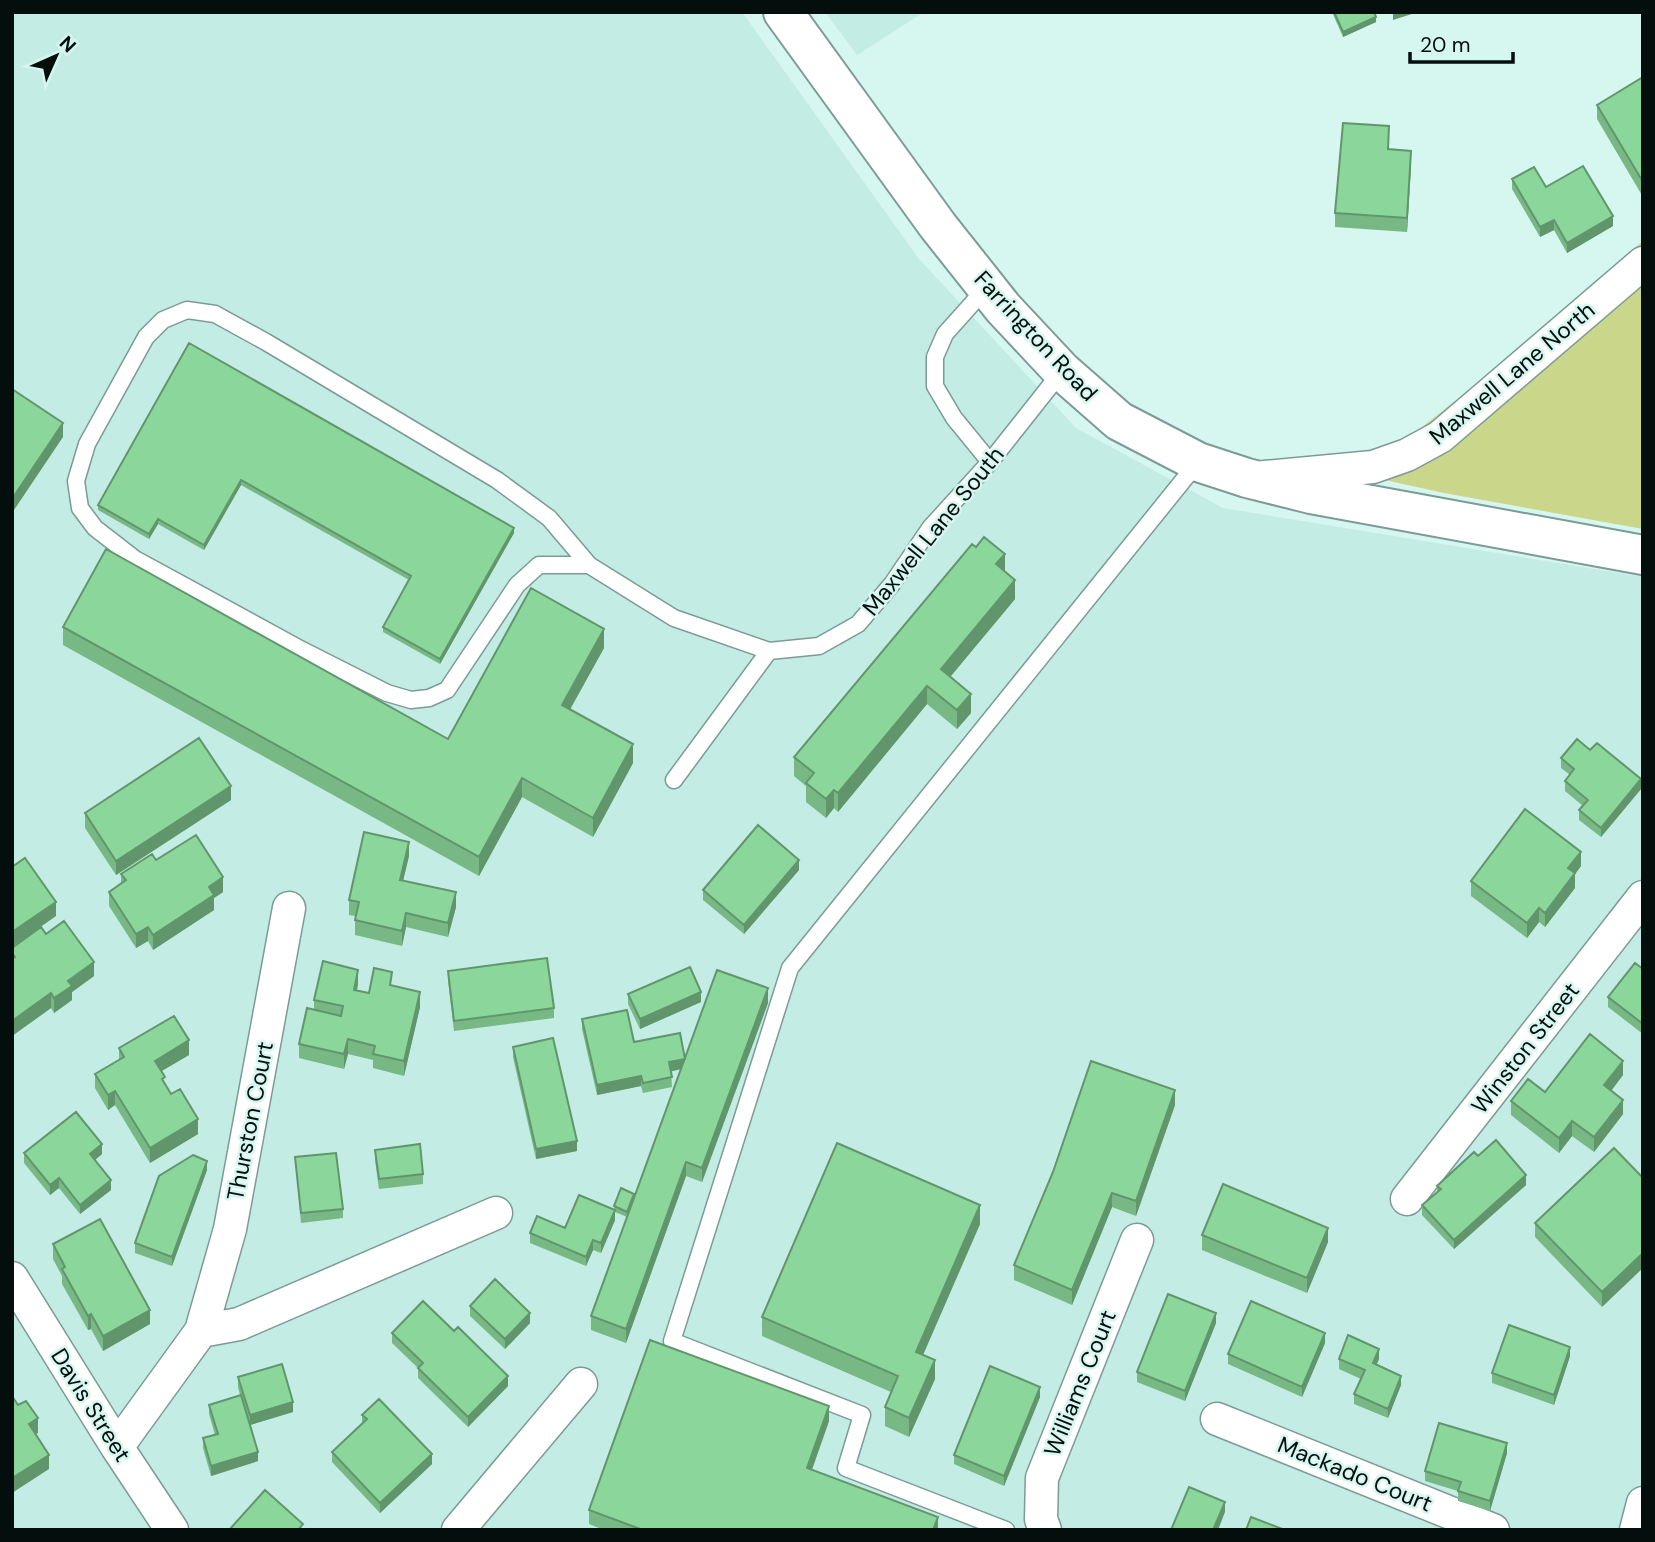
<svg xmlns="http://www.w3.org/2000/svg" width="1655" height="1542" viewBox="0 0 1655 1542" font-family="'DM Sans',sans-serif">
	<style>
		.built { fill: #c2ece4 }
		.green { fill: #cad68a }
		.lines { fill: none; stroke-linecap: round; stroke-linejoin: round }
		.service-casing { stroke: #7d9b96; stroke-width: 19 }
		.minor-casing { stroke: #7d9b96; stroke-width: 35 }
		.tertiary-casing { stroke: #7d9b96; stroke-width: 42 }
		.service { stroke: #fff; stroke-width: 16 }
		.minor { stroke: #fff; stroke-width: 32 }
		.tertiary { stroke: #fff; stroke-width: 38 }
		.wall { fill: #78b884 }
		.shaded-wall { fill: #61966c }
		.building { fill: #8bd69a; stroke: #61966c; stroke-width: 2 }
		.labels { text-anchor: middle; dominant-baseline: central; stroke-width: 5; stroke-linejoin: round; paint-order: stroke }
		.street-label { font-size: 23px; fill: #040e0c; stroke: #d6f6f0 }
	</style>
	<rect width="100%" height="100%" fill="#d6f6f0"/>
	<path class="built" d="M12 12H742L919 259 1076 428 1223 508 1643 577V1530H12Z
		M825 12H924L857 55Z"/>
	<path class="green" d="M1643 241V529L1444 493 1362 475 1480 381Z"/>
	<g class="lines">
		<defs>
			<path id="service" d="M987 287 945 334 935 357V386L954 418 990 462
				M589 565H539L517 585 447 690 429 698 411 700 387 693 302 650 135 559 95 528 80 508 76 481 87 444 146 337 163 320 187 310 215 314 266 342 497 480 549 518 589 565 674 618 769 651 819 646 858 624 892 584 930 528 990 462 1062 371
				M674 780 769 651
				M1006 1530 846 1468 862 1415 672 1341 790 968 1198 462"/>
			<path id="minor" d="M1264 477 1373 467 1407 455 1440 437 1643 263
				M1407 1199 1643 897
				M12 1278 117 1447 172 1530
				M201 1331 239 1324 496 1213
				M1217 1419 1493 1530
				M117 1447 201 1331 230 1229 289 908
				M458 1530 581 1384
				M1045 1530 1041 1519 1042 1478 1137 1240
				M1636 1530 1643 1503"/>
			<path id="tertiary" d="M783 12 938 226 1003 308 1062 371 1119 421 1198 462 1247 478 1311 494 1643 555"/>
		</defs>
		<use href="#service" class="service-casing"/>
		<use href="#minor" class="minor-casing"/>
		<use href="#tertiary" class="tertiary-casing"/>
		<use href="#service" class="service"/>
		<use href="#minor" class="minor"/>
		<use href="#tertiary" class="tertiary"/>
	</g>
	<path class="wall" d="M1332 12H1374L1376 22 1343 37Z
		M1643 77V197L1597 119V105Z
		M1389 149 1411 165 1407 232 1335 227V213Z
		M1512 179 1546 187 1613 226 1567 253 1554 230 1540 237 1512 189Z
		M189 343 514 533 440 664 383 632V627L409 580 241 485 204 550 158 524 149 539 98 510V505Z
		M1005 571 1015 599 950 677 971 713 957 729 927 704 838 812 834 808 826 818 806 802V786L794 776V757Z
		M63 627 448 739 604 648 570 709 633 763 593 837 522 797 479 876 63 645Z
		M1561 758 1641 789 1601 837 1579 820V810L1583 806 1565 791V781L1570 775 1561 768Z
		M231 800 116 875 85 828V813Z
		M409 856 403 880 456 907 448 937 406 927 402 946 355 935V916L349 915V900Z
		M156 860 223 892 214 898V910L153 950 148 941 136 948 109 906V892L121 883V874Z
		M1581 866 1575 874V888L1545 927 1539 922 1527 938 1471 896V881Z
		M799 870 744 934 703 900V890Z
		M46 934 94 976 72 992V1000L54 1013 51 1008 12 1036V948Z
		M1643 969V1034L1608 1007V997Z
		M448 971 554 1008V1018L454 1031 448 981Z
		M358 984 357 990 369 993 392 986 420 1007 404 1076 373 1068V1060L348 1054 344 1069 299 1058V1044L314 1009V1000Z
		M628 994 701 1002 640 1029 628 1004Z
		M768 1003 702 1182 686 1176 626 1343 591 1330V1316L627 1217 615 1212V1220L601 1253 593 1250 586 1266 530 1243V1233L565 1228 614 1209V1206L634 1198 681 1069 671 1071 672 1087 643 1093 641 1086 597 1095 582 1029V1019L634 1042 685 1058Z
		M513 1047 577 1151 536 1159 513 1057Z
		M119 1048 189 1055 161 1071 165 1084 171 1094 198 1134 150 1163 115 1105 108 1110 95 1088V1074L119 1060Z
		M1623 1075 1611 1091 1623 1114 1594 1152 1572 1136 1559 1153 1511 1115V1101L1545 1092Z
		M1175 1105 1136 1216 1112 1207 1072 1305 1014 1280V1265Z
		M1614 1148 1602 1307 1535 1237V1223Z
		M375 1150 423 1174V1184L379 1189 375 1160Z
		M24 1153 102 1154 95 1160 111 1190 80 1214 59 1188 50 1195 24 1163Z
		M1478 1156 1526 1185 1454 1249 1422 1215V1205L1437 1193V1186Z
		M295 1157 343 1209V1218L301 1223Z
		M207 1170 172 1266 135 1253V1243Z
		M980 1224 923 1355 935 1379 909 1437 885 1426V1407L891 1392 762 1336V1317Z
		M1202 1235 1328 1242 1307 1293 1202 1250Z
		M53 1244 150 1324 103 1351 91 1329 88 1330 62 1284V1276L53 1259Z
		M470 1306 530 1323 505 1349 470 1316Z
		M1216 1323 1185 1401 1137 1382V1372Z
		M392 1333 508 1386 468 1427 418 1378V1368L392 1343Z
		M1325 1343 1302 1397 1228 1364V1354Z
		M1570 1356 1554 1405 1492 1383V1373Z
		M1339 1359H1379L1376 1365 1401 1385 1388 1418 1354 1404V1394L1361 1379 1339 1369Z
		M238 1377 293 1412 250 1425 258 1461 211 1476 203 1448V1438L215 1435 209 1414V1405L240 1395 238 1387Z
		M1040 1397 1004 1486 954 1464V1455Z
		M362 1415 432 1464 380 1513 332 1462V1452L362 1423Z
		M829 1421 812 1470 938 1530H604L589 1524V1510Z
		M1507 1453 1490 1511 1458 1501V1491L1425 1481V1471Z"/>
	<path class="shaded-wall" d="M1393 12H1418L1393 20Z
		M1376 17V22L1343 37V32Z
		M1411 151V165L1407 232V218Z
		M1613 216V226L1567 253V243Z
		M1554 220V230L1540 237V227Z
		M63 423V437L12 513V499Z
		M241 480V485L204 550V545Z
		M158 519V524L149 539V534Z
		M514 528V533L440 664V659Z
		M1005 554V573L996 564Z
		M1015 580V599L941 688V669Z
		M604 629V648L562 724V705Z
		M927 686V704L838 812V793Z
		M971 694V713L957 729V710Z
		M633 744V763L593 837V818Z
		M522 778V797L479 876V857Z
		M1641 779V789L1601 837V828Z
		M231 786V800L116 875V861Z
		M834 790V808L826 818V799Z
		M409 842V856L400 894V880Z
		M1581 852V866L1575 874V888L1545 927V913L1568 868Z
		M799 860V870L744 934V925Z
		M223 877V892L214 898V910L153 950V935L209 887Z
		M456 892V907L448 937V923Z
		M56 902V916L12 947V932Z
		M1539 908V922L1527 938V923Z
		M406 913V927L402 946V931Z
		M148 927V941L136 948V934Z
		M94 962V976L72 992V1000L54 1013V998L68 981Z
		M358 970V984L354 1004V990Z
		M768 988V1003L702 1182V1168Z
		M420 992V1007L404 1076V1061Z
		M701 992V1002L640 1029V1019Z
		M51 993V1008L12 1036V1021Z
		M348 1039V1054L344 1069V1054Z
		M189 1040V1055L155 1075V1061Z
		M685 1059V1068L669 1072V1062Z
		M1623 1061V1075L1604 1100V1085Z
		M641 1076V1086L597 1095V1085Z
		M1175 1090V1105L1136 1216V1201Z
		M115 1091V1105L108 1110V1095Z
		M1623 1100V1114L1594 1152V1137Z
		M198 1119V1134L150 1163V1148Z
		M1572 1121V1136L1559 1153V1138Z
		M577 1141V1151L536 1159V1149Z
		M102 1144V1154L90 1164V1154Z
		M207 1161V1170L172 1266V1257Z
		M686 1162V1176L626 1343V1329Z
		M1526 1175V1185L1454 1249V1240Z
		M59 1178V1188L50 1195V1185Z
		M111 1180V1190L80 1214V1205Z
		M1112 1193V1207L1072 1305V1290Z
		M634 1194V1199L627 1217V1212Z
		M980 1205V1224L916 1371V1352Z
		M615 1210V1220L601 1253V1243Z
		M1328 1228V1242L1307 1293V1278Z
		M593 1240V1250L586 1266V1257Z
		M1643 1253V1268L1602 1307V1292Z
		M150 1310V1324L103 1351V1336Z
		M530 1313V1323L505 1349V1339Z
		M1216 1313V1323L1185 1401V1391Z
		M91 1314V1329L88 1330V1316Z
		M1325 1333V1343L1302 1397V1387Z
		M1570 1347V1356L1554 1405V1395Z
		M1379 1349V1359L1373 1373V1363Z
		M935 1360V1379L909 1437V1418Z
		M508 1376V1386L468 1427V1417Z
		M1401 1376V1385L1388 1418V1409Z
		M1040 1387V1397L1004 1486V1476Z
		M293 1402V1412L250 1425V1415Z
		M829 1406V1421L807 1483V1468Z
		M38 1418V1433L29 1438V1424Z
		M1507 1443V1453L1490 1511V1501Z
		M258 1452V1461L211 1476V1466Z
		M432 1454V1464L380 1513V1503Z
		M49 1455V1469L12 1493V1478Z
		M1225 1502V1512L1218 1530H1213Z
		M938 1517V1530H933Z"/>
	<path class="building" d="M1334 12H1374L1376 17 1343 32Z
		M1643 77V182L1597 105Z
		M1343 123 1389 126 1388 149 1411 151 1407 218 1335 213Z
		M1583 166 1613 216 1567 243 1554 220 1540 227 1512 179 1534 167 1546 187Z
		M189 343 514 528 440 659 383 627 411 576 241 480 204 545 158 519 149 534 98 505Z
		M12 389 63 423 12 499Z
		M984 537 1005 554 996 564 1015 580 941 669 971 694 957 710 927 686 838 793 834 790 826 799 806 783 814 773 794 757 972 544 976 547Z
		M106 549 448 739 531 588 604 629 562 705 633 744 593 818 522 778 479 857 63 627Z
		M199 738 231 786 116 861 85 813Z
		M1577 739 1590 750 1597 743 1641 779 1601 828 1579 810 1588 800 1565 781 1574 769 1561 758Z
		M1525 809 1581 852 1568 868 1575 873 1545 913 1539 908 1527 923 1471 881Z
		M758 825 799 860 744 925 703 890Z
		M364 832 409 842 400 880 456 892 448 923 406 913 402 931 355 920 359 902 349 900Z
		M196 835 223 877 209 887 214 895 153 935 148 927 136 934 109 892 126 880 121 874 152 854 156 860Z
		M25 858 56 902 12 932V867Z
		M64 921 94 962 68 981 72 986 54 998 51 993 12 1021V959L15 957 12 953V948L41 927 46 934Z
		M547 958 554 1008 454 1021 448 971Z
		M323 961 358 970 354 990 369 993 374 968 392 972 390 985 420 992 404 1061 373 1054 375 1046 348 1039 344 1054 299 1044 307 1008 341 1016 343 1006 314 1000Z
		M1635 963 1643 969V1024L1608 997Z
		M690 967 701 992 640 1019 628 994Z
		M717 970 768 988 702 1168 686 1162 626 1329 591 1316Z
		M627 1010 634 1042 680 1033 685 1059 669 1062 672 1077 643 1083 641 1076 597 1085 582 1019Z
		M174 1016 189 1040 155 1061 165 1077 162 1079 171 1094 180 1089 198 1119 150 1148 115 1091 108 1095 95 1074 124 1057 119 1048Z
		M1590 1034 1623 1061 1604 1085 1623 1100 1594 1137 1572 1121 1559 1138 1511 1101 1528 1079 1545 1092Z
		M553 1038 577 1141 536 1149 513 1047Z
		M1091 1061 1175 1090 1136 1201 1112 1193 1072 1290 1014 1265 1053 1172Z
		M76 1112 102 1144 90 1154 111 1180 80 1205 59 1178 50 1185 24 1153Z
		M1496 1140 1526 1175 1454 1240 1422 1205 1441 1189 1437 1186 1474 1152 1478 1156Z
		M837 1143 980 1205 916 1352 935 1360 909 1418 885 1407 898 1376 762 1317Z
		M420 1144 423 1174 379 1179 375 1150Z
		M1614 1148 1643 1178V1253L1602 1292 1535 1223Z
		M336 1153 343 1209 301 1213 295 1157Z
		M193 1155 207 1161 172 1257 135 1243 159 1176Z
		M1223 1184 1328 1228 1307 1278 1202 1235Z
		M621 1188 634 1194 627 1212 614 1206Z
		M579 1195 615 1210 601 1243 593 1240 586 1257 530 1233 537 1216 565 1228Z
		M100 1219 150 1310 103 1336 91 1314 88 1316 62 1269 65 1267 53 1244Z
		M495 1279 530 1313 505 1339 470 1306Z
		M1168 1294 1216 1313 1185 1391 1137 1372Z
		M423 1301 454 1331 458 1327 508 1376 468 1417 418 1368 423 1363 392 1333Z
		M1251 1301 1325 1333 1302 1387 1228 1354Z
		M1509 1325 1570 1347 1554 1395 1492 1373Z
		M1348 1335 1379 1349 1373 1363 1401 1376 1388 1409 1354 1394 1365 1370 1339 1359Z
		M650 1340 829 1406 807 1468 938 1517 933 1530H643L589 1510Z
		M282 1364 293 1402 250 1415 238 1377Z
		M990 1366 1040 1387 1004 1476 954 1455Z
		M241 1395 258 1452 211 1466 203 1438 218 1434 209 1405Z
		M12 1396 18 1405 26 1401 38 1418 29 1424 49 1455 12 1478Z
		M379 1399 432 1454 380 1503 332 1452 367 1419 362 1415Z
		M1439 1423 1507 1443 1490 1501 1458 1491 1461 1482 1425 1471Z
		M1189 1487 1225 1502 1213 1530H1171Z
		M265 1490 303 1524 298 1530H229Z
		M1251 1517 1285 1530H1246Z"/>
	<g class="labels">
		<g class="street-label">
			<text transform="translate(1036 336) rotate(47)">Farrington Road</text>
			<text transform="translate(1512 373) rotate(-40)">Maxwell Lane North</text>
			<text transform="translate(933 531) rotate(-51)">Maxwell Lane South</text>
			<text transform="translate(1525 1048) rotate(-52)">Winston Street</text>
			<text transform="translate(250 1121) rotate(-79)">Thurston Court</text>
			<text transform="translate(1080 1383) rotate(-68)">Williams Court</text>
			<text transform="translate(91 1405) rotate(58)">Davis Street</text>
			<text transform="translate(1355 1474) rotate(22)">Mackado Court</text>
		</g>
	</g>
	<rect width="1655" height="1542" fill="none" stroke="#040e0c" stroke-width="28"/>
	<g transform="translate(56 56) rotate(45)" stroke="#d6f6f0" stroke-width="5" paint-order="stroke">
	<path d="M0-5L12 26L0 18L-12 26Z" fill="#040e0c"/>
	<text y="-10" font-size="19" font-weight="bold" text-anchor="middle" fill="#040e0c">N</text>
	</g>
	<path d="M1410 52v10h103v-10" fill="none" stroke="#040e0c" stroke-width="3.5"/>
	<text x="1420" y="52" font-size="21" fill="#040e0c" stroke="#d6f6f0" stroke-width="5" paint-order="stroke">20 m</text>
</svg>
